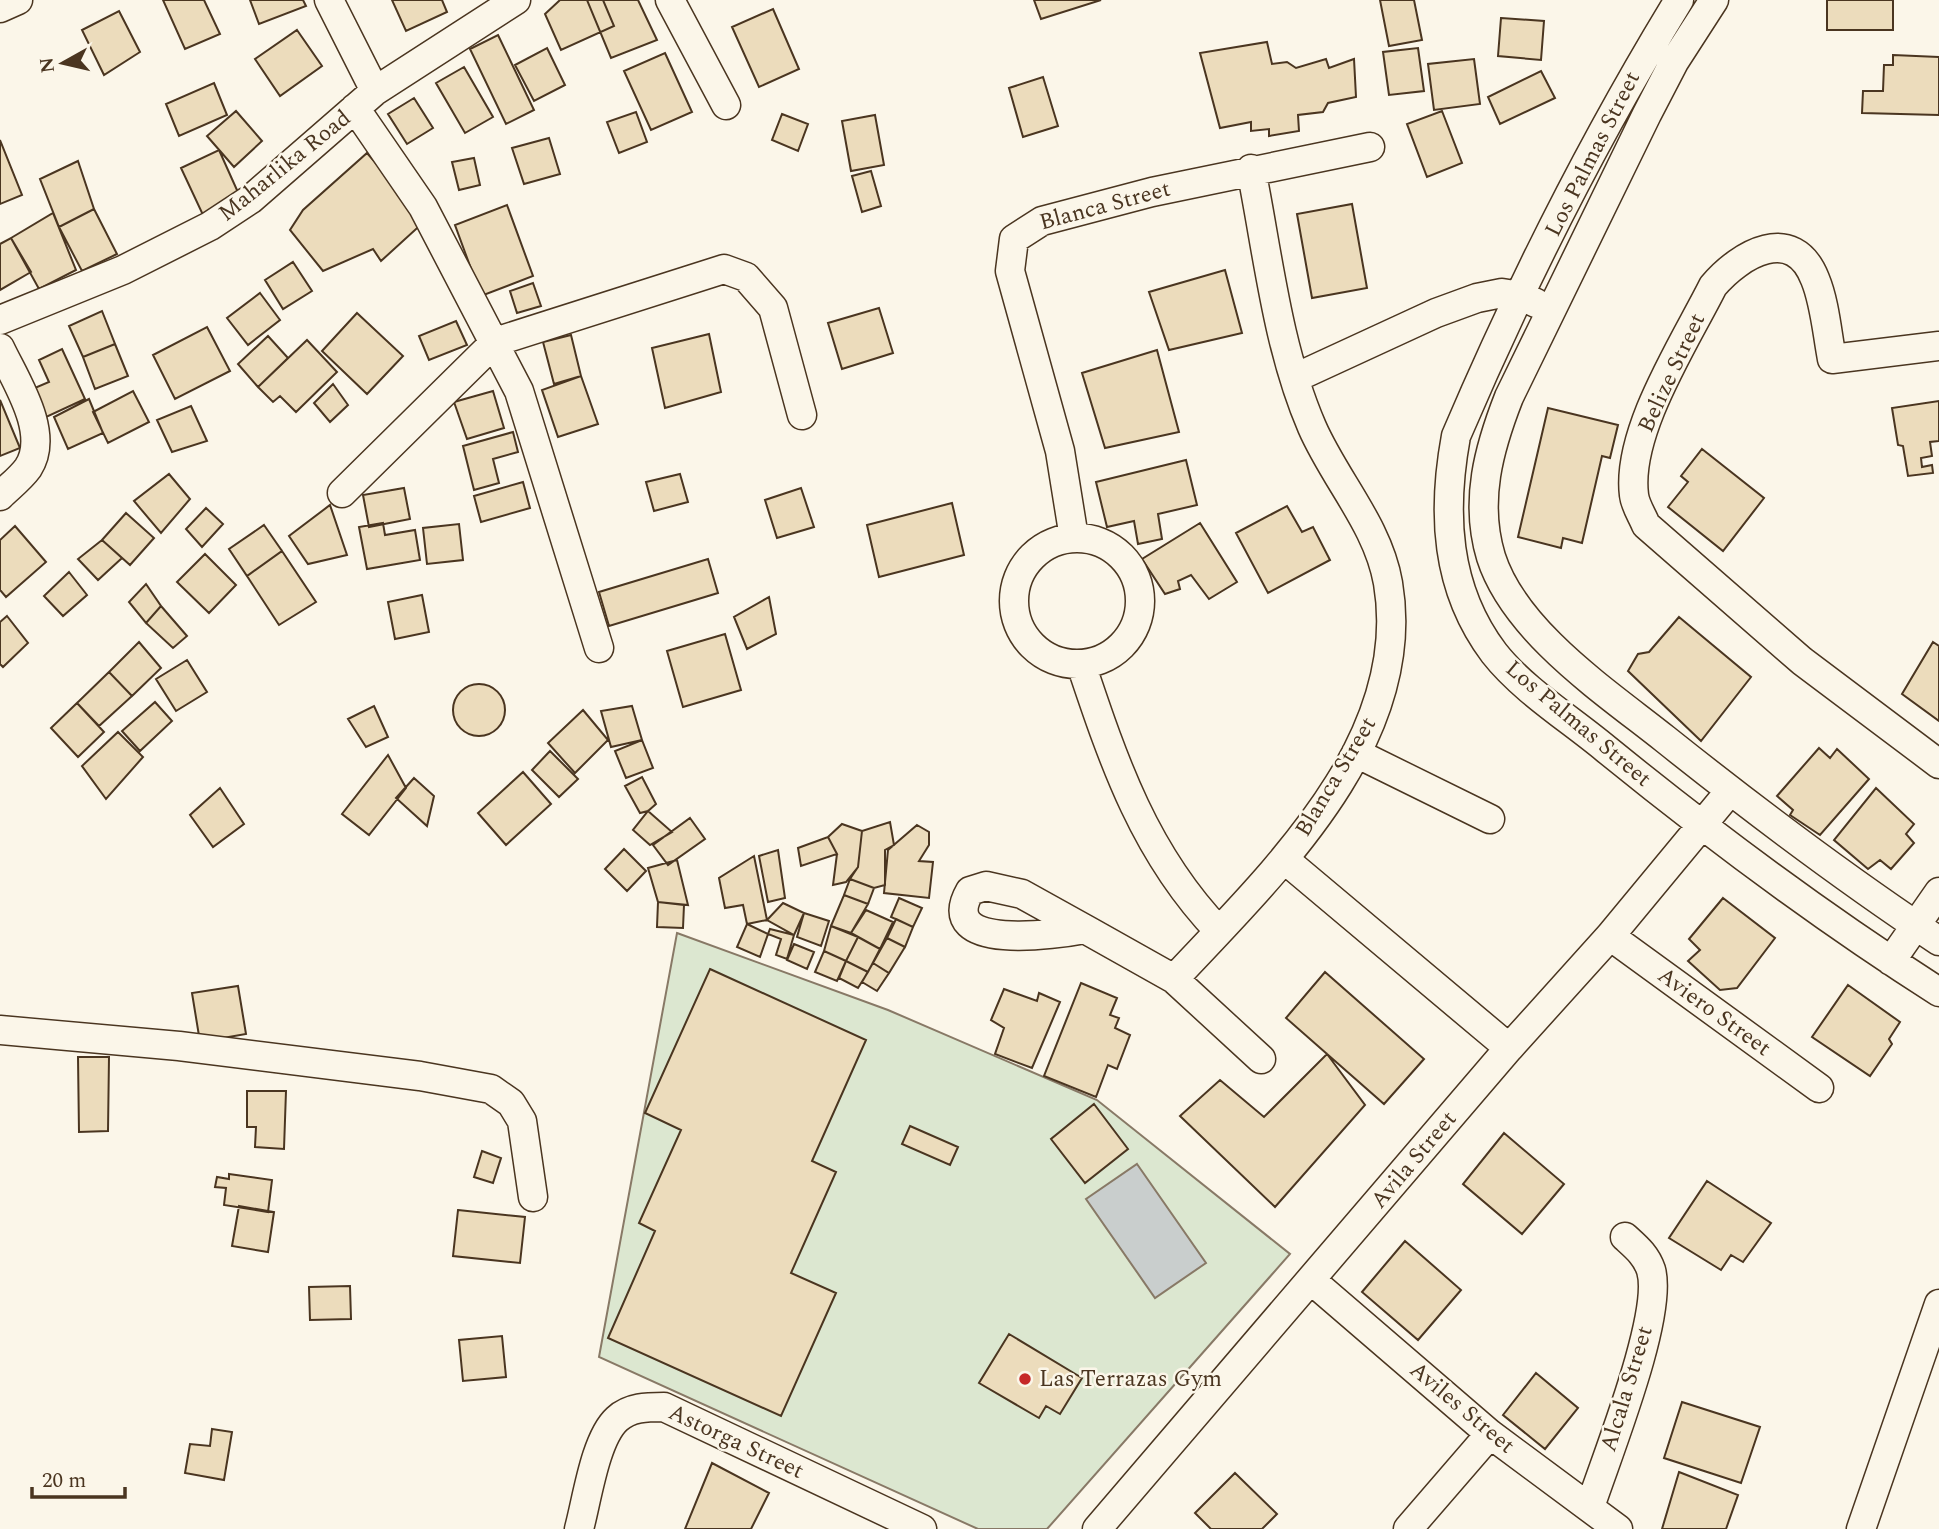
<svg xmlns="http://www.w3.org/2000/svg" width="1939" height="1529" viewBox="0 0 1939 1529" font-family="Spectral,serif">
	<style>
		.green { fill: #dce7d0; stroke: #887966; stroke-width: 2 }
		.water { fill: #c9cecd; stroke: #887966; stroke-width: 2 }
		.building { fill: #ecdcbc; stroke: #4a3520; stroke-width: 2 }
		.lines { fill: none; stroke-linecap: round; stroke-linejoin: round }
		.street-casing { stroke: #4a3520; stroke-width: 31 }
		.street { stroke: #fbf6e9; stroke-width: 28 }
		.poi-dot { fill: #c62828; stroke: #fbf6e9; stroke-width: 2.5 }
		.labels { text-anchor: middle; dominant-baseline: central; stroke-width: 5; stroke-linejoin: round; paint-order: stroke }
		.street-label { font-size: 23px; fill: #4a3520; stroke: #fbf6e9 }
		.poi-label { font-size: 23px; fill: #4a3520; stroke: #fbf6e9; text-anchor: start }
	</style>
	<rect width="100%" height="100%" fill="#fbf6e9"/>
	<path class="green" d="M677 933 888 1010 1097 1100 1290 1254 1047 1529H978L599 1357Z"/>
	<path class="water" d="M1137 1164 1206 1263 1155 1298 1086 1199Z"/>
	<path class="building" d="M163 0H204L220 34 185 49Z
		M250 0H303L306 6 259 24Z
		M392 0H442L447 12 406 31Z
		M560 0H603L614 26 561 50 545 14Z
		M587 0H638L657 40 611 58Z
		M1034 0H1101L1041 19Z
		M1380 0H1414L1422 40 1389 46Z
		M1827 0H1893V30H1827Z
		M773 9 799 69 759 87 732 27Z
		M119 11 140 52 104 75 82 30Z
		M1501 18 1544 21 1541 60 1498 56Z
		M297 30 322 66 280 96 255 59Z
		M498 35 534 110 506 124 470 49Z
		M1267 42 1272 64 1287 62 1296 68 1326 59 1329 68 1354 59 1356 97 1328 103 1323 112 1298 115 1299 131 1269 136V129L1251 131V122L1220 128 1200 53Z
		M547 48 565 85 534 101 515 65Z
		M1418 48 1424 91 1389 95 1383 52Z
		M665 53 692 112 651 130 624 71Z
		M1893 55 1939 57V115L1862 113 1863 91H1883L1884 65H1893Z
		M1474 59 1480 104 1434 110 1428 64Z
		M464 67 493 117 465 133 436 83Z
		M1541 71 1555 98 1500 124 1488 97Z
		M1043 77 1058 126 1023 137 1009 88Z
		M214 83 227 115 179 136 166 104Z
		M414 98 433 128 407 144 388 114Z
		M236 111 262 141 234 167 207 136Z
		M1442 111 1462 163 1427 177 1407 124Z
		M636 112 647 142 619 153 607 122Z
		M782 114 808 124 798 151 772 140Z
		M875 115 884 165 851 171 842 121Z
		M549 138 560 174 524 184 512 148Z
		M0 140 22 195 0 204Z
		M219 150 241 199 203 215 181 168Z
		M367 153 426 220 381 261 373 249 323 271 290 230 303 210Z
		M474 158 480 185 459 190 452 162Z
		M78 161 94 209 59 227 40 179Z
		M871 171 881 206 862 212 852 176Z
		M1352 204 1367 288 1312 298 1297 214Z
		M507 205 533 276 481 296 455 225Z
		M94 209 117 254 82 271 59 227Z
		M53 213 76 270 39 289 11 238Z
		M11 238 31 272 0 290V244Z
		M293 262 312 291 283 309 265 280Z
		M1225 270 1242 333 1169 350 1149 292Z
		M533 283 541 306 517 313 510 291Z
		M260 293 280 320 248 345 227 318Z
		M879 308 893 353 842 369 828 323Z
		M102 311 115 344 83 357 69 326Z
		M357 313 403 356 367 394 322 351Z
		M456 321 467 345 429 360 419 336Z
		M207 327 230 371 175 399 153 355Z
		M709 334 721 392 665 408 652 348Z
		M571 335 581 376 554 384 543 342Z
		M268 336 288 358 258 387 238 364Z
		M307 340 337 372 296 412 280 396 273 402 258 387Z
		M115 344 128 376 95 389 83 357Z
		M62 349 85 399 44 418 30 390 49 382 39 360Z
		M1157 350 1179 432 1105 448 1082 373Z
		M581 376 598 424 558 437 542 390Z
		M333 384 348 405 330 422 314 403Z
		M133 391 149 422 108 443 93 412Z
		M493 391 504 428 467 439 454 402Z
		M89 399 103 433 68 449 54 417Z
		M0 400 20 448 0 456Z
		M1939 401V441L1930 442 1932 456 1921 458 1922 467 1932 465 1933 473 1908 476 1903 446 1898 445 1892 408Z
		M191 406 207 441 172 452 157 420Z
		M1548 408 1618 425 1610 458 1602 456 1582 543 1563 538 1561 548 1518 537Z
		M513 432 518 452 493 459 499 483 474 490 463 446Z
		M1702 449 1764 498 1723 551 1668 507 1688 482 1681 476Z
		M1186 460 1197 505 1158 514 1162 539 1138 544 1134 521 1107 527 1096 482Z
		M169 474 190 499 161 533 134 501Z
		M680 474 688 502 654 511 646 482Z
		M523 482 530 508 481 522 474 496Z
		M404 488 410 519 369 527 363 495Z
		M801 488 814 527 777 538 765 500Z
		M952 503 964 555 879 577 867 525Z
		M330 505 347 555 308 564 289 536Z
		M1287 506 1302 532 1313 527 1330 560 1268 593 1236 533Z
		M206 508 223 524 202 547 186 529Z
		M126 513 154 538 130 565 102 540Z
		M383 523 385 535 415 530 420 560 367 569 359 527Z
		M1200 523 1237 582 1209 599 1191 575 1178 581 1180 589 1165 594 1142 559Z
		M459 524 463 560 427 564 423 528Z
		M264 525 282 551 247 576 229 549Z
		M15 526 46 562 6 597 0 590V540Z
		M102 540 122 558 98 580 78 559Z
		M282 551 316 602 279 625 247 576Z
		M205 554 236 585 209 613 177 582Z
		M708 559 718 593 609 626 599 592Z
		M69 572 87 595 63 616 44 596Z
		M146 584 161 606 146 623 129 602Z
		M422 595 429 632 395 639 388 602Z
		M769 597 776 634 747 649 734 617Z
		M161 606 187 636 173 648 146 623Z
		M7 616 28 643 3 667 0 664V622Z
		M1679 617 1751 677 1701 741 1628 671 1638 654 1649 652Z
		M725 634 741 690 683 707 667 651Z
		M139 642 161 668 132 696 109 672Z
		M1933 642 1939 646V721L1902 694Z
		M187 660 207 692 176 711 156 679Z
		M109 672 132 696 99 726 77 703Z
		M453 710a26 26 0 1 1 52 0a26 26 0 1 1-52 0Z
		M155 702 172 721 140 751 122 731Z
		M77 703 104 732 78 757 51 728Z
		M374 706 388 737 366 747 348 719Z
		M632 706 642 740 611 747 601 711Z
		M583 710 608 740 575 773 548 743Z
		M118 732 143 757 106 799 82 766Z
		M642 740 653 768 626 778 615 751Z
		M1819 748 1830 758 1837 749 1869 779 1820 835 1790 815 1793 810 1777 796Z
		M550 751 578 779 559 797 532 770Z
		M388 755 406 788 369 835 342 814Z
		M523 772 551 804 506 845 478 813Z
		M642 777 656 804 648 811 640 813 625 786Z
		M414 778 434 796 427 826 396 798Z
		M220 788 244 824 213 847 190 815Z
		M1876 788 1914 824 1906 834 1914 843 1891 869 1880 860 1868 869 1834 840Z
		M648 811 672 832 650 845 633 830Z
		M690 818 705 839 668 865 653 845Z
		M890 822 894 845 885 850V885L874 888 850 879 858 867 862 831Z
		M842 824 862 831 858 867 846 882 833 885 837 854 828 837Z
		M917 825 929 832V845L919 861 933 862 929 898 884 893 888 850Z
		M828 837 837 854 801 866 798 848Z
		M624 849 646 871 627 891 605 869Z
		M778 850 785 898 768 902 759 856Z
		M754 856 767 920 747 924 743 905 725 908 719 878Z
		M677 860 688 905 658 902 648 868Z
		M850 879 874 888 868 904 844 895Z
		M844 895 868 904 851 933 831 926Z
		M899 898 922 908 913 927 891 917Z
		M1723 898 1775 938 1737 988 1720 990 1688 961 1700 950 1689 939Z
		M658 902 684 905 683 928 657 927Z
		M783 903 804 913 794 935 767 920Z
		M866 910 893 922 880 949 851 933Z
		M804 913 829 921 821 946 797 937Z
		M896 919 913 927 905 947 887 938Z
		M747 924 768 934 760 957 737 947Z
		M831 926 858 937 846 961 824 951Z
		M770 929 794 935 787 959 776 955 781 939 768 934Z
		M858 937 880 949 868 972 846 961Z
		M887 938 905 947 889 973 873 963Z
		M794 944 814 952 807 969 787 960Z
		M824 951 846 961 837 981 815 972Z
		M846 961 868 972 858 988 839 978Z
		M873 963 889 973 877 991 862 982Z
		M710 969 866 1040 812 1161 836 1172 791 1273 836 1293 781 1416 608 1338 655 1231 639 1223 681 1130 645 1113Z
		M1325 972 1424 1059 1384 1104 1286 1018Z
		M1081 983 1117 998 1110 1015 1119 1018 1115 1028 1130 1035 1117 1069 1108 1065 1096 1097 1044 1076Z
		M1848 985 1900 1022 1889 1039 1892 1044 1870 1076 1812 1037Z
		M238 986 246 1034 200 1042 192 993Z
		M1004 989 1037 1001 1039 993 1060 1002 1032 1068 995 1054 1004 1028 991 1020Z
		M1327 1054 1365 1105 1275 1207 1180 1116 1220 1080 1264 1117Z
		M78 1057H109L108 1131 79 1132Z
		M247 1091H286L284 1149 255 1147 256 1127H247Z
		M1094 1104 1128 1149 1085 1183 1051 1139Z
		M910 1126 958 1147 950 1165 902 1144Z
		M1504 1133 1564 1184 1522 1234 1463 1184Z
		M482 1151 501 1158 493 1183 474 1177Z
		M229 1174 272 1180 268 1212 224 1205 226 1188 215 1187 217 1177 229 1179Z
		M1707 1181 1771 1223 1743 1262 1731 1255 1721 1270 1669 1238Z
		M239 1206 274 1212 268 1252 232 1246Z
		M458 1210 525 1217 520 1263 453 1256Z
		M1405 1241 1461 1290 1418 1340 1362 1292Z
		M350 1286 351 1319 310 1320 309 1287Z
		M1009 1334 1082 1378 1060 1414 1046 1406 1039 1418 979 1383Z
		M502 1336 506 1377 463 1381 459 1340Z
		M1536 1373 1578 1408 1545 1449 1503 1415Z
		M1682 1402 1760 1427 1741 1483 1664 1458Z
		M212 1429 232 1432 224 1480 185 1473 190 1444 210 1446Z
		M712 1463 769 1493 751 1529H685Z
		M1679 1472 1738 1495 1726 1529H1662Z
		M1235 1473 1277 1514 1262 1529H1211L1195 1513Z"/>
	<g class="lines">
		<defs>
			<path id="street" d="M329 0 375 91
				M670 0 726 105
				M1679 0C1594 139 1520 286 1456 436 1442 512 1445 588 1494 653 1523 690 1570 719 1606 749 1713 836 1823 918 1939 992
				M1714 0 1674 62 1647 114 1509 397C1489 448 1474 501 1491 557 1515 632 1606 692 1665 739 1754 810 1844 878 1939 941
				M0 8 18 0
				M355 108 423 207 519 391 599 648
				M0 320 123 270 210 226 251 199 375 91 516 0
				M1939 346 1832 359C1827 333 1825 303 1815 279 1793 223 1740 254 1713 286 1685 342 1626 432 1634 495 1635 505 1642 515 1646 525L1802 661 1939 764
				M0 348C15 380 51 433 28 468 20 479 9 487 0 496
				M1295 378 1436 313 1477 298 1502 293 1521 296 1536 303
				M342 493 495 342 724 269 746 277 773 308 802 415
				M1074 538 1060 451 1010 271 1014 239 1042 221 1152 192 1370 147
				M1014 601a63 63 0 1 1 126 0a63 63 0 1 1-126 0Z
				M1081 664C1114 763 1145 854 1219 931
				M1356 753 1490 819
				M1284 859 1509 1048
				M986 886 1022 894 1085 929C1059 934 934 953 970 891Z
				M1085 929 1174 979 1261 1059
				M1610 936 1819 1088
				M1891 961 1939 892
				M1174 979C1271 875 1415 741 1388 583 1378 525 1335 480 1312 427 1277 346 1268 254 1251 169
				M0 1030 179 1046 420 1076 491 1089 511 1103 522 1121 533 1197
				M1311 1280 1490 1434 1618 1529
				M1590 1507C1606 1458 1664 1315 1651 1270 1646 1255 1636 1247 1625 1237
				M579 1529C587 1500 595 1439 617 1419 630 1407 647 1407 664 1407L922 1529
				M1097 1529 1509 1048 1610 936 1730 791
				M1408 1529 1490 1434
				M1861 1529 1939 1304"/>
		</defs>
		<use href="#street" class="street-casing"/>
		<use href="#street" class="street"/>
	</g>
	<circle class="poi-dot" cx="1025" cy="1379" r="7"/>
	<g class="labels">
		<g class="street-label">
			<text transform="translate(1593 154) rotate(-63)">Los Palmas Street</text>
			<text transform="translate(285 166) rotate(-39)">Maharlika Road</text>
			<text transform="translate(1105 206) rotate(-15)">Blanca Street</text>
			<text transform="translate(1672 373) rotate(-65)">Belize Street</text>
			<text transform="translate(1578 724) rotate(40)">Los Palmas Street</text>
			<text transform="translate(1336 777) rotate(-59)">Blanca Street</text>
			<text transform="translate(1714 1012) rotate(36)">Aviero Street</text>
			<text transform="translate(1414 1160) rotate(-50)">Avila Street</text>
			<text transform="translate(1627 1389) rotate(-73)">Alcala Street</text>
			<text transform="translate(1462 1408) rotate(40)">Aviles Street</text>
			<text transform="translate(736 1442) rotate(25)">Astorga Street</text>
		</g>
		<g class="poi-label">
			<text x="1039" y="1379">Las Terrazas Gym</text>
		</g>
	</g>
	<g transform="translate(63 63) rotate(262)" stroke="#fbf6e9" stroke-width="5" paint-order="stroke">
	<path d="M0-5L12 26L0 18L-12 26Z" fill="#4a3520"/>
	<text y="-10" font-size="19" font-weight="bold" text-anchor="middle" fill="#4a3520">N</text>
	</g>
	<path d="M32 1487v10h93v-10" fill="none" stroke="#4a3520" stroke-width="3.5"/>
	<text x="42" y="1487" font-size="21" fill="#4a3520" stroke="#fbf6e9" stroke-width="5" paint-order="stroke">20 m</text>
</svg>
